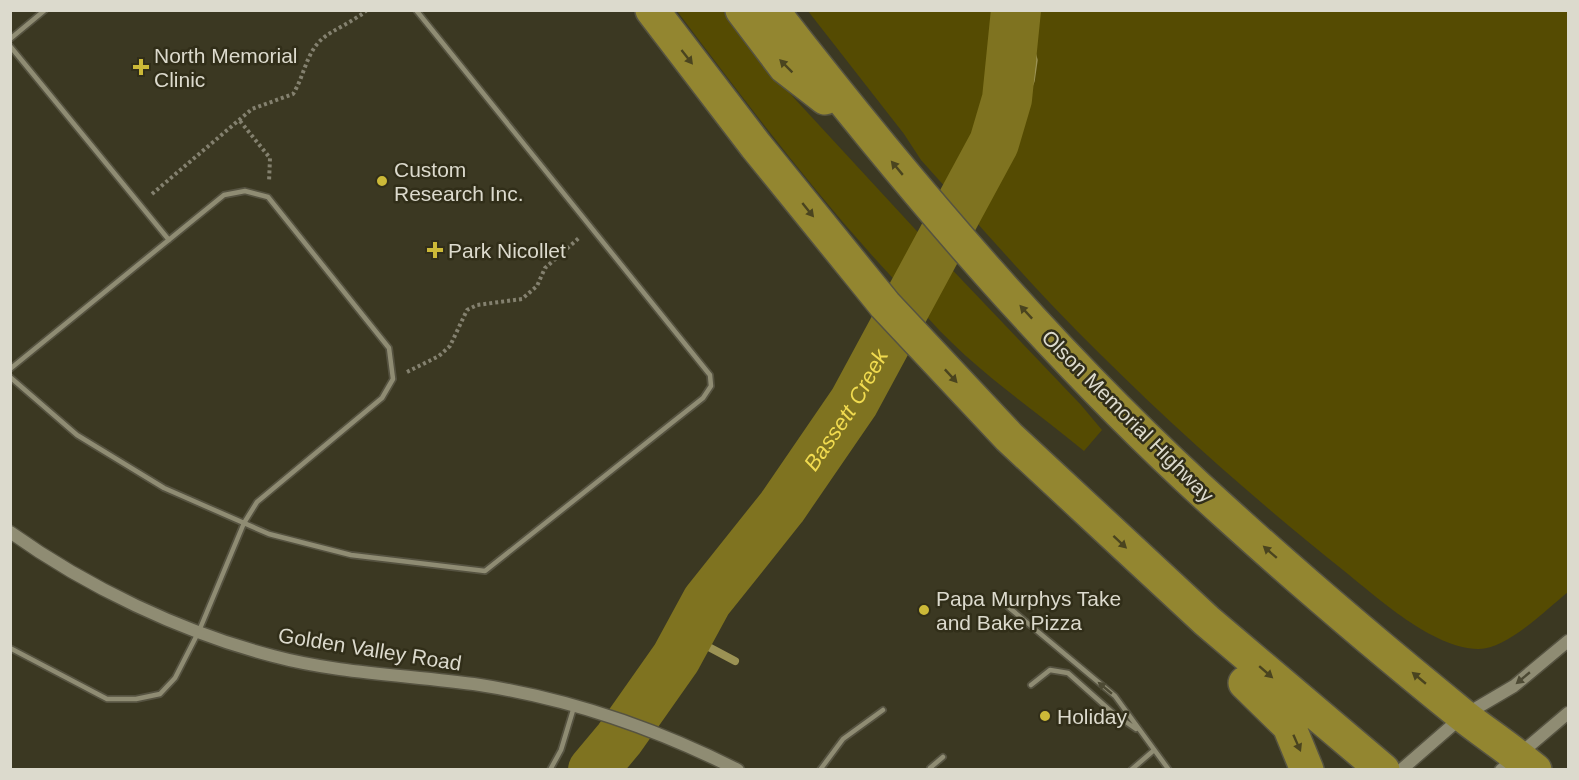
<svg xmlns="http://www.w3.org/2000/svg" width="1579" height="780" viewBox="0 0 1579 780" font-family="Helvetica,sans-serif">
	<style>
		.green { fill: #554b02 }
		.water { fill: #7f7320; stroke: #9b9254; stroke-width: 1.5 }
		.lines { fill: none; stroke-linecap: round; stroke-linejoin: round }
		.stream { stroke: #9b9254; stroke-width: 8 }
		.river { stroke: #7f7320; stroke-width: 50 }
		.lane-casing { stroke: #565341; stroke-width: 8 }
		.secondary-casing { stroke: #565341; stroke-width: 15 }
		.highway-casing { stroke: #565341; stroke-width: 36 }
		.path { stroke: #84816f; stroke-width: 4; stroke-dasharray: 3 3; stroke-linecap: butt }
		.lane { stroke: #8f8c73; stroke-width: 4.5 }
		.secondary { stroke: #8f8c73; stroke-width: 12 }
		.highway { stroke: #938630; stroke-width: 33 }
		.oneway { fill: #4a441f }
		.oneway2 { fill: #4d4a34 }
		.poi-dot { fill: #ccb938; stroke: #312e19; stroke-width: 2 }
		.labels { text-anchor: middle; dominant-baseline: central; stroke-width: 5; stroke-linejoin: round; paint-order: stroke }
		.poi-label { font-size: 21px; fill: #dcdacd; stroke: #312e19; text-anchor: start }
		.street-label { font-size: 21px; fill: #dcdacd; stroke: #312e19 }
		.water-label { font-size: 22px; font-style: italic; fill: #f1db4f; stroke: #312e19 }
	</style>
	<rect width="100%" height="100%" fill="#3b3822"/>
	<path class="green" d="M677 11H723L783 86 926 241 901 287C820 201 748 105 677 11Z
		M808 11H1568V592C1547 609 1506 650 1478 649 1432 648 1378 598 1343 570 1250 496 1161 416 1077 331 1023 276 973 218 921 160L904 134Z
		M941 258 1081 405 1102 430 1084 451C1027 404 964 363 917 305Z"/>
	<path class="water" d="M994 11H1032V41L1037 60 1034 81 1015 132 1014 146 977 208 967 210 951 192 953 190 951 179 973 146 989 79Z
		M926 241 941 258 917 305 901 287Z"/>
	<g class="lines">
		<path class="stream" d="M688 636 735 661"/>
		<path class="river" id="s1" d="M593 770 619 739 676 658 707 601 782 507 854 402 994 143 1007 99 1016 10"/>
		<defs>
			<path id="lane" d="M10 39 45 10
				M10 46 169 240
				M10 369 224 195 245 191 268 197 389 348 393 379 382 398 257 502 244 523 199 631 175 678 160 694 136 699H107L10 648
				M10 377 77 435 164 488 269 534 351 555 485 571 703 398 711 386 710 375 416 10
				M1006 605 1115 696 1169 770
				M1031 685 1050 670 1068 673 1113 713 1136 729
				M930 768 943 757
				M550 770 561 750 574 707
				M820 770 843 739 883 710
				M1131 770 1153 751"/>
			<path id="secondary" d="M10 532C87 587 181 632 273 656 340 674 411 675 480 685 570 699 657 729 738 770
				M1401 770 1463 716 1514 686 1568 641
				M1501 770 1568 713"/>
			<path id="highway" d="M652 10 756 146 885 305 1009 437 1207 621 1383 770
				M742 10 785 67 825 98
				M772 10C911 189 1058 362 1226 513 1302 582 1381 649 1461 714 1485 733 1511 750 1535 770
				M1245 683 1289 726 1307 770"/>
		</defs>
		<use href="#lane" class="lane-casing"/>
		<use href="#secondary" class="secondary-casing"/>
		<use href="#highway" class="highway-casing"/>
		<path class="path" d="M240 121 270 158 269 182
			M152 194 252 109 293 94C304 77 306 53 322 39 332 30 353 22 367 10
			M407 372 439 356 450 346 467 310 477 305 522 299 537 286 545 268 579 238"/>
		<use href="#lane" class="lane"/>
		<use href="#secondary" class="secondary"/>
		<use href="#highway" class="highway"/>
	</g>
	<defs><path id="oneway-solid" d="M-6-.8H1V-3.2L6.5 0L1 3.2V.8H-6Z" transform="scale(1.5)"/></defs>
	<g class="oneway">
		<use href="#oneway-solid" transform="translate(687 57) rotate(52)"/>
		<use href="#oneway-solid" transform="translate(786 66) rotate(-135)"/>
		<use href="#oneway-solid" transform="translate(897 168) rotate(-130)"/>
		<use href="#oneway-solid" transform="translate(808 210) rotate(51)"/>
		<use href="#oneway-solid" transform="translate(1026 312) rotate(-133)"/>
		<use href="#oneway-solid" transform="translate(951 376) rotate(47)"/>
		<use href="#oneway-solid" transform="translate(1120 542) rotate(43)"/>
		<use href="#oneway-solid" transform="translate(1270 552) rotate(-139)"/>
		<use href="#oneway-solid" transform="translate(1266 672) rotate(41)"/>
		<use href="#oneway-solid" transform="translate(1419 678) rotate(-140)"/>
		<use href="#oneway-solid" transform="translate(1297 743) rotate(66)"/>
	</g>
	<g class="oneway2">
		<use href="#oneway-solid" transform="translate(1523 678) rotate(140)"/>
		<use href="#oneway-solid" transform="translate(1105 688) rotate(-140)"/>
	</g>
	<g class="poi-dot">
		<path d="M138 58h6v6h6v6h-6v6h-6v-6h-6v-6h6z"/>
		<circle cx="382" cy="181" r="6"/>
		<path d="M432 241h6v6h6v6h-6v6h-6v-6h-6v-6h6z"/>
		<circle cx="924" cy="610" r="6"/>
		<circle cx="1045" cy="716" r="6"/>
	</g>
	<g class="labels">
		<g class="poi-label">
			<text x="154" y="55">North Memorial<tspan x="154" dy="24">Clinic</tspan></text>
			<text x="394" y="169">Custom<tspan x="394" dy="24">Research Inc.</tspan></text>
			<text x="448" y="250">Park Nicollet</text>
			<text x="936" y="598">Papa Murphys Take<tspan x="936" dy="24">and Bake Pizza</tspan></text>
			<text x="1057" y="716">Holiday</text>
		</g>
		<g class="street-label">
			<text transform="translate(1128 416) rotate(45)">Olson Memorial Highway</text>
			<text transform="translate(370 649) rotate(9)">Golden Valley Road</text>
		</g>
		<g class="water-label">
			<text stroke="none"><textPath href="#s1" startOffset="441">Bassett Creek</textPath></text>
		</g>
	</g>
	<rect width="1579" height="780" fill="none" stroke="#dcdacd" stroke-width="24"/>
</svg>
